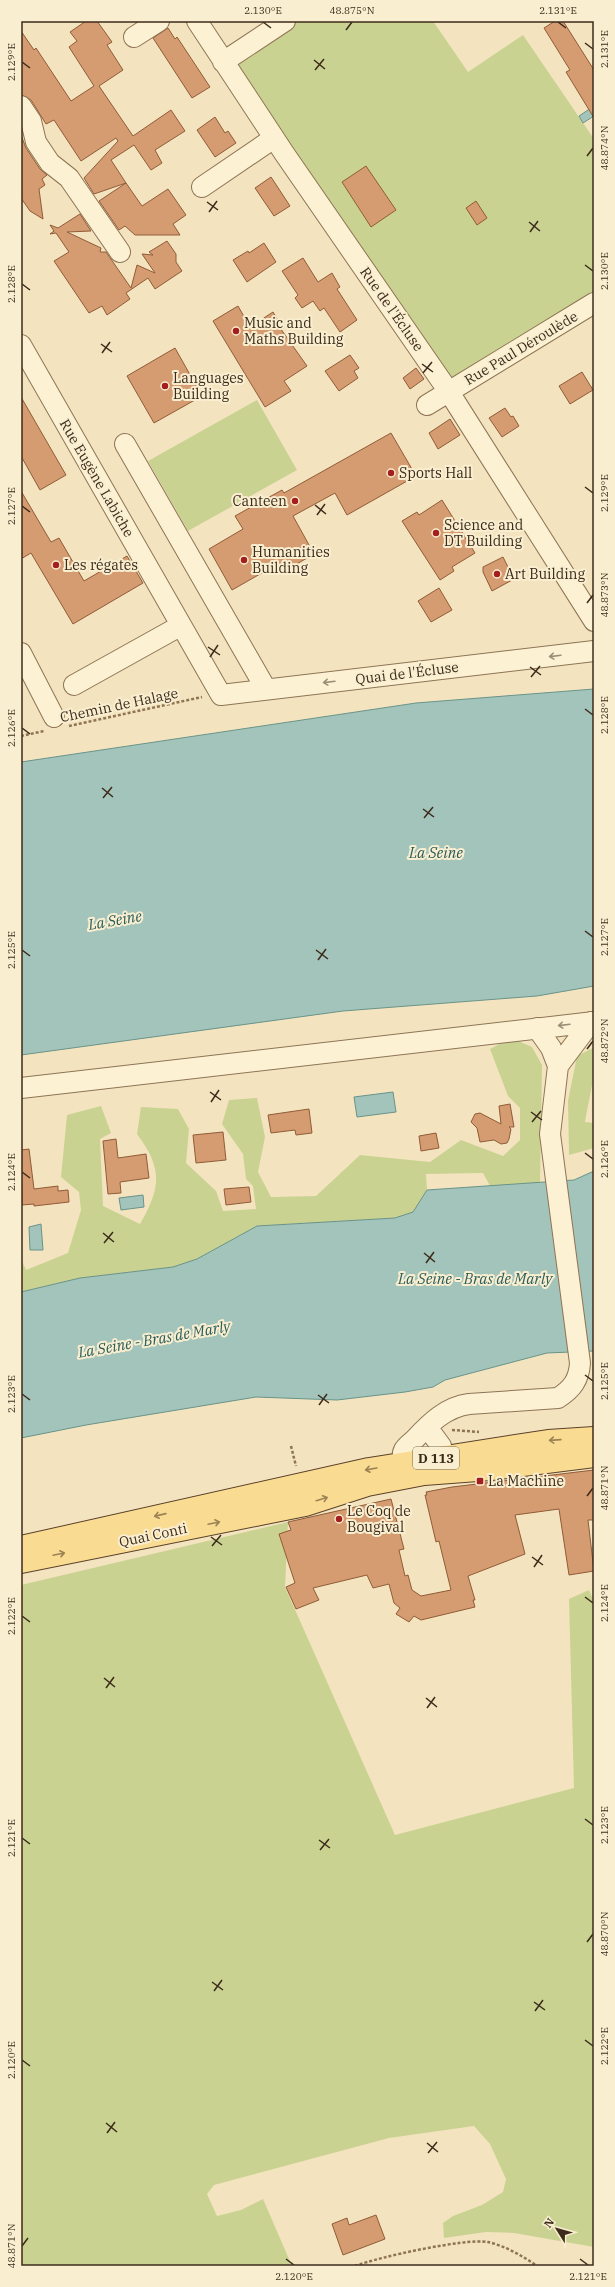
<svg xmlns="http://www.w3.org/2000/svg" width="615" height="2287" viewBox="0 0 615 2287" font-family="'IBM Plex Serif',serif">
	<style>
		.green { fill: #cad292 }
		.water { fill: #a3c4bb; stroke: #699389 }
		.building { fill: #d59b71; stroke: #905c38 }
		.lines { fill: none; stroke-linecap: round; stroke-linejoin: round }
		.minor-casing { stroke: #8e7455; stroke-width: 22 }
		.major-casing { stroke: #5b412a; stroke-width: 24 }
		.path { stroke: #8e7455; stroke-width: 2.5; stroke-dasharray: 3 2; stroke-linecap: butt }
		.minor { stroke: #fcf1d3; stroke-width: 20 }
		.major { stroke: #fadb92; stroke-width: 22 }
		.oneway { stroke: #9c8e77 }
		.oneway2 { stroke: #9b8356 }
		.ticks { fill: none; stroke: #3c2b1b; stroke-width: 1.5 }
		.poi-dot { fill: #a41e1e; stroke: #f9eed0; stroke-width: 1.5 }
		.labels { text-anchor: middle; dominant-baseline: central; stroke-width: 4; stroke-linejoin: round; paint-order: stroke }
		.shield { fill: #f9eed0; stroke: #756651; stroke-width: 1 }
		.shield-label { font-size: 13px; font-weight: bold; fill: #3c2b1b }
		.street-label { font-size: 14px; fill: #3c2b1b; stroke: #f9eed0 }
		.poi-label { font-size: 14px; fill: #3c2b1b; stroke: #f9eed0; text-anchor: start }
		.water-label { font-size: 15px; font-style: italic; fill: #295d5a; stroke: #f9eed0 }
		.neatline { fill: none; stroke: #3c2b1b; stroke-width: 1.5 }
		.ticks-label { font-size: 10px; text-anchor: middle; fill: #3c2b1b }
	</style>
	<rect width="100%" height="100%" fill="#f3e4bf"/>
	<path class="green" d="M285 21H433L468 72 523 35 594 139V303L449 392 223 62Z
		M257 400 297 470 188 531 148 461Z
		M511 1038 532 1047 542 1065 540 1184 490 1186 483 1173 426 1174 427 1190 413 1212 395 1218 257 1226 197 1259 173 1267 80 1278 21 1292V1259L26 1270 68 1253 81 1210 79 1192 61 1177 67 1115 101 1106 111 1133 100 1139 103 1206 140 1224C161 1187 163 1169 137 1134L141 1107 178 1109 189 1129 186 1163 216 1191 223 1211 256 1209 253 1186 246 1179 243 1154 222 1124 229 1100 257 1098 265 1137 258 1172 271 1197 316 1196 360 1155 430 1162 461 1140 503 1156 520 1140V1108L508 1096 490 1049Z
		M593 1048C597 1073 589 1097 585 1122L594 1123V1148L569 1155 568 1101 577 1056Z
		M288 1522 285 1587 395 1835 574 1788 569 1599 589 1590 594 1602V2247L514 2233 486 2232 444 2238 443 2223 453 2216 482 2205 503 2192 506 2179 490 2144 474 2126 389 2138 214 2185 207 2194 217 2216 241 2210 263 2199 292 2266H21V1585Z"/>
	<path class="water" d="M594 106V116L583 123 579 116Z
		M594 689V986L537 996 343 1011 21 1055V762L416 703Z
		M393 1092 396 1112 357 1117 354 1097Z
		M594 1171V1351L547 1353 445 1380 433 1387 405 1392 337 1400 256 1397 86 1425 21 1438V1292L80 1278 173 1267 197 1259 257 1226 395 1218 413 1212 427 1190 574 1180Z
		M143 1195 144 1207 121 1210 119 1198Z
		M41 1224 43 1250H30L29 1227Z"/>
	<path class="building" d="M86 21H97L112 42 107 45 123 70 99 86 133 136 171 110 185 131 155 150 162 163 151 170 134 145 111 160 126 183 94 194 84 178 118 141 116 138 81 161 54 120 46 124 31 100 21 95V31L34 50 36 48 71 101 94 86 69 47 77 41 70 32Z
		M555 21H563L594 70V118L566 72 570 70 544 28Z
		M168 28 175 39 177 37 210 87 192 98 153 38Z
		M215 117 225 133 228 131 236 143 215 157 197 130Z
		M21 135 26 148 40 169 47 175 42 179 45 185 39 189 43 219 30 211 21 198Z
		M366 166 396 210 371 227 342 182Z
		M271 177 290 206 274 216 255 188Z
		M126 183 142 206 168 189 186 215 173 224 180 235H135L125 226 119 230 99 201Z
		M476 201 487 218 477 225 466 208Z
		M80 214 91 231 67 232 101 248 100 252H106L131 288 137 265 155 273 142 254 153 255 149 252 167 241 176 254V262L182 271 155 289 148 278 126 293 130 299 107 315 102 306 89 313 54 261 69 252 56 233 50 234 54 231 50 225 58 228Z
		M264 243 276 262 247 282 233 260 248 251 249 253Z
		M303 258 318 282 332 273 340 287 337 289 357 320 340 332 324 308 320 311 313 301 302 308 295 298 298 295 282 271Z
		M238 306 250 327 273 312 280 324 278 325 307 366 284 381 291 391 265 407 213 321Z
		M175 348 202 396 154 423 127 376Z
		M350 355 359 368 354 371 358 378 339 391 325 371Z
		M416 368 424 379 410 389 403 378Z
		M582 372 593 390 570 404 559 386Z
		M21 397 66 475 40 490 21 456Z
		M505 408 511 417 513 416 519 426 502 437 489 418Z
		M450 419 460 435 438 449 429 433Z
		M391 433 416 476 347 515 335 493 293 516 314 554 281 573 276 565 232 590 209 549 243 529 235 516 282 490 284 493Z
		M21 491 51 542 59 538 84 581 127 556 143 583 73 624 31 553 21 559Z
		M442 500 475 553 452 567 454 571 440 580 402 521 417 512 419 515Z
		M503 557 514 579 492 591 483 572V567Z
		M439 588 452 610 431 622 418 601Z
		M510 1104 514 1127H509L511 1129 509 1139 507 1143 501 1144 494 1140 480 1142 477 1128 471 1122 475 1114 480 1113 501 1124 499 1106Z
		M309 1109 312 1133 296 1135 295 1130 271 1133 268 1115Z
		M223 1132 226 1160 196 1163 193 1135Z
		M436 1133 439 1148 421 1151 419 1136Z
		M116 1139 118 1158 146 1154 149 1178 120 1182 121 1193 108 1194 103 1141Z
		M29 1149 34 1189 58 1186V1191L68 1190 69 1202 34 1206V1204L22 1205 21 1150Z
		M249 1187 251 1202 226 1205 224 1189Z
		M594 1470V1520H588L594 1571 569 1575 559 1509 515 1515 525 1554 468 1576 475 1600H473L475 1607 421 1620 414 1616 409 1622 396 1614 400 1608 394 1603 389 1584 373 1588 367 1575 313 1588 319 1600 296 1609 286 1587 295 1583 279 1534 291 1530 288 1522 391 1499 404 1549 399 1550 405 1576 408 1575 412 1590 421 1596 451 1590 439 1541 436 1542 425 1495H427L426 1492 452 1487Z
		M376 2215 385 2239 343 2255 332 2224 347 2218 349 2225Z"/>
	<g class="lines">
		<defs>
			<path id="minor" d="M197 21 284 153 449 392 594 621
				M134 37 159 21
				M223 62 285 21
				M21 106 31 121 36 142 50 163 69 178 120 252
				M202 187 274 138
				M21 345 221 695 594 651
				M427 405 594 303
				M125 444 266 689
				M21 653 54 717
				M74 685 180 626
				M558 1066 591 1022
				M21 1088 594 1022
				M427 1427 441 1446 445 1472
				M406 1478C404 1470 400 1458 404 1450 406 1446 412 1442 415 1439 430 1423 446 1407 469 1404L558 1398C572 1389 579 1380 580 1363L550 1134 558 1066 551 1048 537 1028"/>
			<path id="major" d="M21 1547 369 1469 548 1441 594 1438
				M21 1562 305 1505 367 1485 424 1474 491 1469 594 1456"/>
		</defs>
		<use href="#minor" class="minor-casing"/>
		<use href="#major" class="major-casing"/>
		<path class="path" d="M69 726 202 697
			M21 736 44 731
			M452 1430 479 1432
			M291 1446 296 1466
			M355 2266C379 2257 465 2238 488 2242 505 2246 523 2256 537 2266"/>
		<use href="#minor" class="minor"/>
		<use href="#major" class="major"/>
	</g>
	<defs><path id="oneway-shaft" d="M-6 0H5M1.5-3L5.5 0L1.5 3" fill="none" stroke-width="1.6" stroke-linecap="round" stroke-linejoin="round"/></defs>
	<g class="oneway">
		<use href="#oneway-shaft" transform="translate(555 656) rotate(173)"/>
		<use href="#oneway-shaft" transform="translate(329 682) rotate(173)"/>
		<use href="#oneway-shaft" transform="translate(564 1025) rotate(173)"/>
	</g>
	<g class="oneway2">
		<use href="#oneway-shaft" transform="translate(555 1440) rotate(176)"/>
		<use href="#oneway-shaft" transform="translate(371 1469) rotate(170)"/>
		<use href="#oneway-shaft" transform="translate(322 1499) rotate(-17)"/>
		<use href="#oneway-shaft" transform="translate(160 1515) rotate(167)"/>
		<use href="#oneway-shaft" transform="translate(214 1523) rotate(-12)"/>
		<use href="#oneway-shaft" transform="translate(59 1554) rotate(-12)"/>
	</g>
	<path class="ticks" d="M263 22 271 28M558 22 566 28M346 30 352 22M585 43 593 49M314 60 325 69M22 62 30 68M315 70 324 59M587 156 593 148M207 202 218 210M209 212 217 201M529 222 540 231M530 232 538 221M585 265 593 271M22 284 30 290M101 344 112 352M102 353 110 342M422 364 433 372M423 373 432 362M585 487 593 493M315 505 326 514M22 506 30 512M317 515 325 504M587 603 593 595M208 647 220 655M210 657 218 645M530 667 541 675M531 677 540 666M585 709 593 715M22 728 30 734M102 788 113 797M103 798 112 787M423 809 434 817M424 818 433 807M585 931 593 937M22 950 30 956M316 950 328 959M318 960 326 949M587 1049 593 1041M210 1092 221 1100M211 1102 219 1090M531 1112 542 1120M532 1122 541 1111M585 1153 593 1159M22 1172 30 1178M103 1233 114 1242M104 1243 113 1232M424 1253 435 1262M426 1263 434 1252M585 1375 593 1381M22 1394 30 1400M318 1395 329 1403M319 1405 327 1394M587 1496 593 1488M211 1537 222 1545M212 1546 221 1535M532 1557 543 1565M534 1567 542 1555M585 1597 593 1603M22 1616 30 1622M104 1678 115 1687M106 1688 114 1677M426 1698 437 1707M427 1708 435 1697M585 1819 593 1825M22 1838 30 1844M319 1840 330 1848M320 1850 329 1839M587 1942 593 1934M212 1982 223 1990M214 1991 222 1980M534 2002 545 2010M535 2011 543 2000M585 2040 593 2046M22 2060 30 2066M106 2123 117 2132M107 2133 115 2122M427 2143 438 2152M428 2153 437 2142M22 2246 28 2238M286 2259 294 2265M580 2259 588 2265"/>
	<g class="poi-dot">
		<circle cx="236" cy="331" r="4"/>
		<circle cx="165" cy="386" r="4"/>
		<circle cx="391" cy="473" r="4"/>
		<circle cx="295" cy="501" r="4"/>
		<circle cx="436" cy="533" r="4"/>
		<circle cx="244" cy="560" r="4"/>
		<circle cx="56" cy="565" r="4"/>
		<circle cx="497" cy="574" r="4"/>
		<rect x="476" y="1477" width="8" height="8" rx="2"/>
		<circle cx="339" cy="1519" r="4"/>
	</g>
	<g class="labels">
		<rect class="shield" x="413" y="1447" width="46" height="22" rx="3"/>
		<g class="shield-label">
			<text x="436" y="1458">D 113</text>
		</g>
		<g class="street-label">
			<text transform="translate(392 309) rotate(55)">Rue de l'Écluse</text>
			<text transform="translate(521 348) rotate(-31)">Rue Paul Déroulède</text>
			<text transform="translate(97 478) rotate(60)">Rue Eugène Labiche</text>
			<text transform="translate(407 673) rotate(-7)">Quai de l'Écluse</text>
			<text transform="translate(119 705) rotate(-12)">Chemin de Halage</text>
			<text transform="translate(153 1535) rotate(-12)">Quai Conti</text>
		</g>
		<g class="poi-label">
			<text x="244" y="323">Music and<tspan x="244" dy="16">Maths Building</tspan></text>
			<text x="173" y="378">Languages<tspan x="173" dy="16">Building</tspan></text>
			<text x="399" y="473">Sports Hall</text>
			<text x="287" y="501" text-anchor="end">Canteen</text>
			<text x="444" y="525">Science and<tspan x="444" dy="16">DT Building</tspan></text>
			<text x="252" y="552">Humanities<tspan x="252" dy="16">Building</tspan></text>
			<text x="64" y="565">Les régates</text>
			<text x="505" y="574">Art Building</text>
			<text x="488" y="1481">La Machine</text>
			<text x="347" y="1511">Le Coq de<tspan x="347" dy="16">Bougival</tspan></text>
		</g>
		<g class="water-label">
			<text x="436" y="852">La Seine</text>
			<text transform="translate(115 920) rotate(-10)">La Seine</text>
			<text x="475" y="1278">La Seine - Bras de Marly</text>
			<text transform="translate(154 1339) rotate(-10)">La Seine - Bras de Marly</text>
		</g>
	</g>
	<rect width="615" height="2287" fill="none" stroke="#f9eed0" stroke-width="44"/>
	<g transform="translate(557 2229) rotate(307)" stroke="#f9eed0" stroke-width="3" paint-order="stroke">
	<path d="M0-3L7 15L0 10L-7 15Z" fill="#3c2b1b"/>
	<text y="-6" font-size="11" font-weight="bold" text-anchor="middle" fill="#3c2b1b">N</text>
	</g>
	<rect x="22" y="22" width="571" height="2243" class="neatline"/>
	<g class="ticks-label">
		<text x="263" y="14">2.130°E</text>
		<text x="352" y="14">48.875°N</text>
		<text x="558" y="14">2.131°E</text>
		<text transform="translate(604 49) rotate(-90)" y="4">2.131°E</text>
		<text transform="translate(11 62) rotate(-90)" y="4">2.129°E</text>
		<text transform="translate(604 148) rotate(-90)" y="4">48.874°N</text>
		<text transform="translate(604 271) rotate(-90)" y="4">2.130°E</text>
		<text transform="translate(11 284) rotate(-90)" y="4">2.128°E</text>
		<text transform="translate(604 493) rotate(-90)" y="4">2.129°E</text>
		<text transform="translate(11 506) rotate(-90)" y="4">2.127°E</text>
		<text transform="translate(604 595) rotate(-90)" y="4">48.873°N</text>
		<text transform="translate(604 715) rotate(-90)" y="4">2.128°E</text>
		<text transform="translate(11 728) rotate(-90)" y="4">2.126°E</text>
		<text transform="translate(604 937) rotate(-90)" y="4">2.127°E</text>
		<text transform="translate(11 950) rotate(-90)" y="4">2.125°E</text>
		<text transform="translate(604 1041) rotate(-90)" y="4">48.872°N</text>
		<text transform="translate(604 1159) rotate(-90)" y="4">2.126°E</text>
		<text transform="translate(11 1172) rotate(-90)" y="4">2.124°E</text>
		<text transform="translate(604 1381) rotate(-90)" y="4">2.125°E</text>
		<text transform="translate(11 1394) rotate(-90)" y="4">2.123°E</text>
		<text transform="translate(604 1488) rotate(-90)" y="4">48.871°N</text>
		<text transform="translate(604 1603) rotate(-90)" y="4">2.124°E</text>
		<text transform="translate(11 1616) rotate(-90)" y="4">2.122°E</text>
		<text transform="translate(604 1825) rotate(-90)" y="4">2.123°E</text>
		<text transform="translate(11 1838) rotate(-90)" y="4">2.121°E</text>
		<text transform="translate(604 1934) rotate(-90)" y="4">48.870°N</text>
		<text transform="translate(604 2046) rotate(-90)" y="4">2.122°E</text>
		<text transform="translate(11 2060) rotate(-90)" y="4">2.120°E</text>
		<text transform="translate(11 2246) rotate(-90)" y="4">48.871°N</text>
		<text x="294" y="2280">2.120°E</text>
		<text x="588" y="2280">2.121°E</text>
	</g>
</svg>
